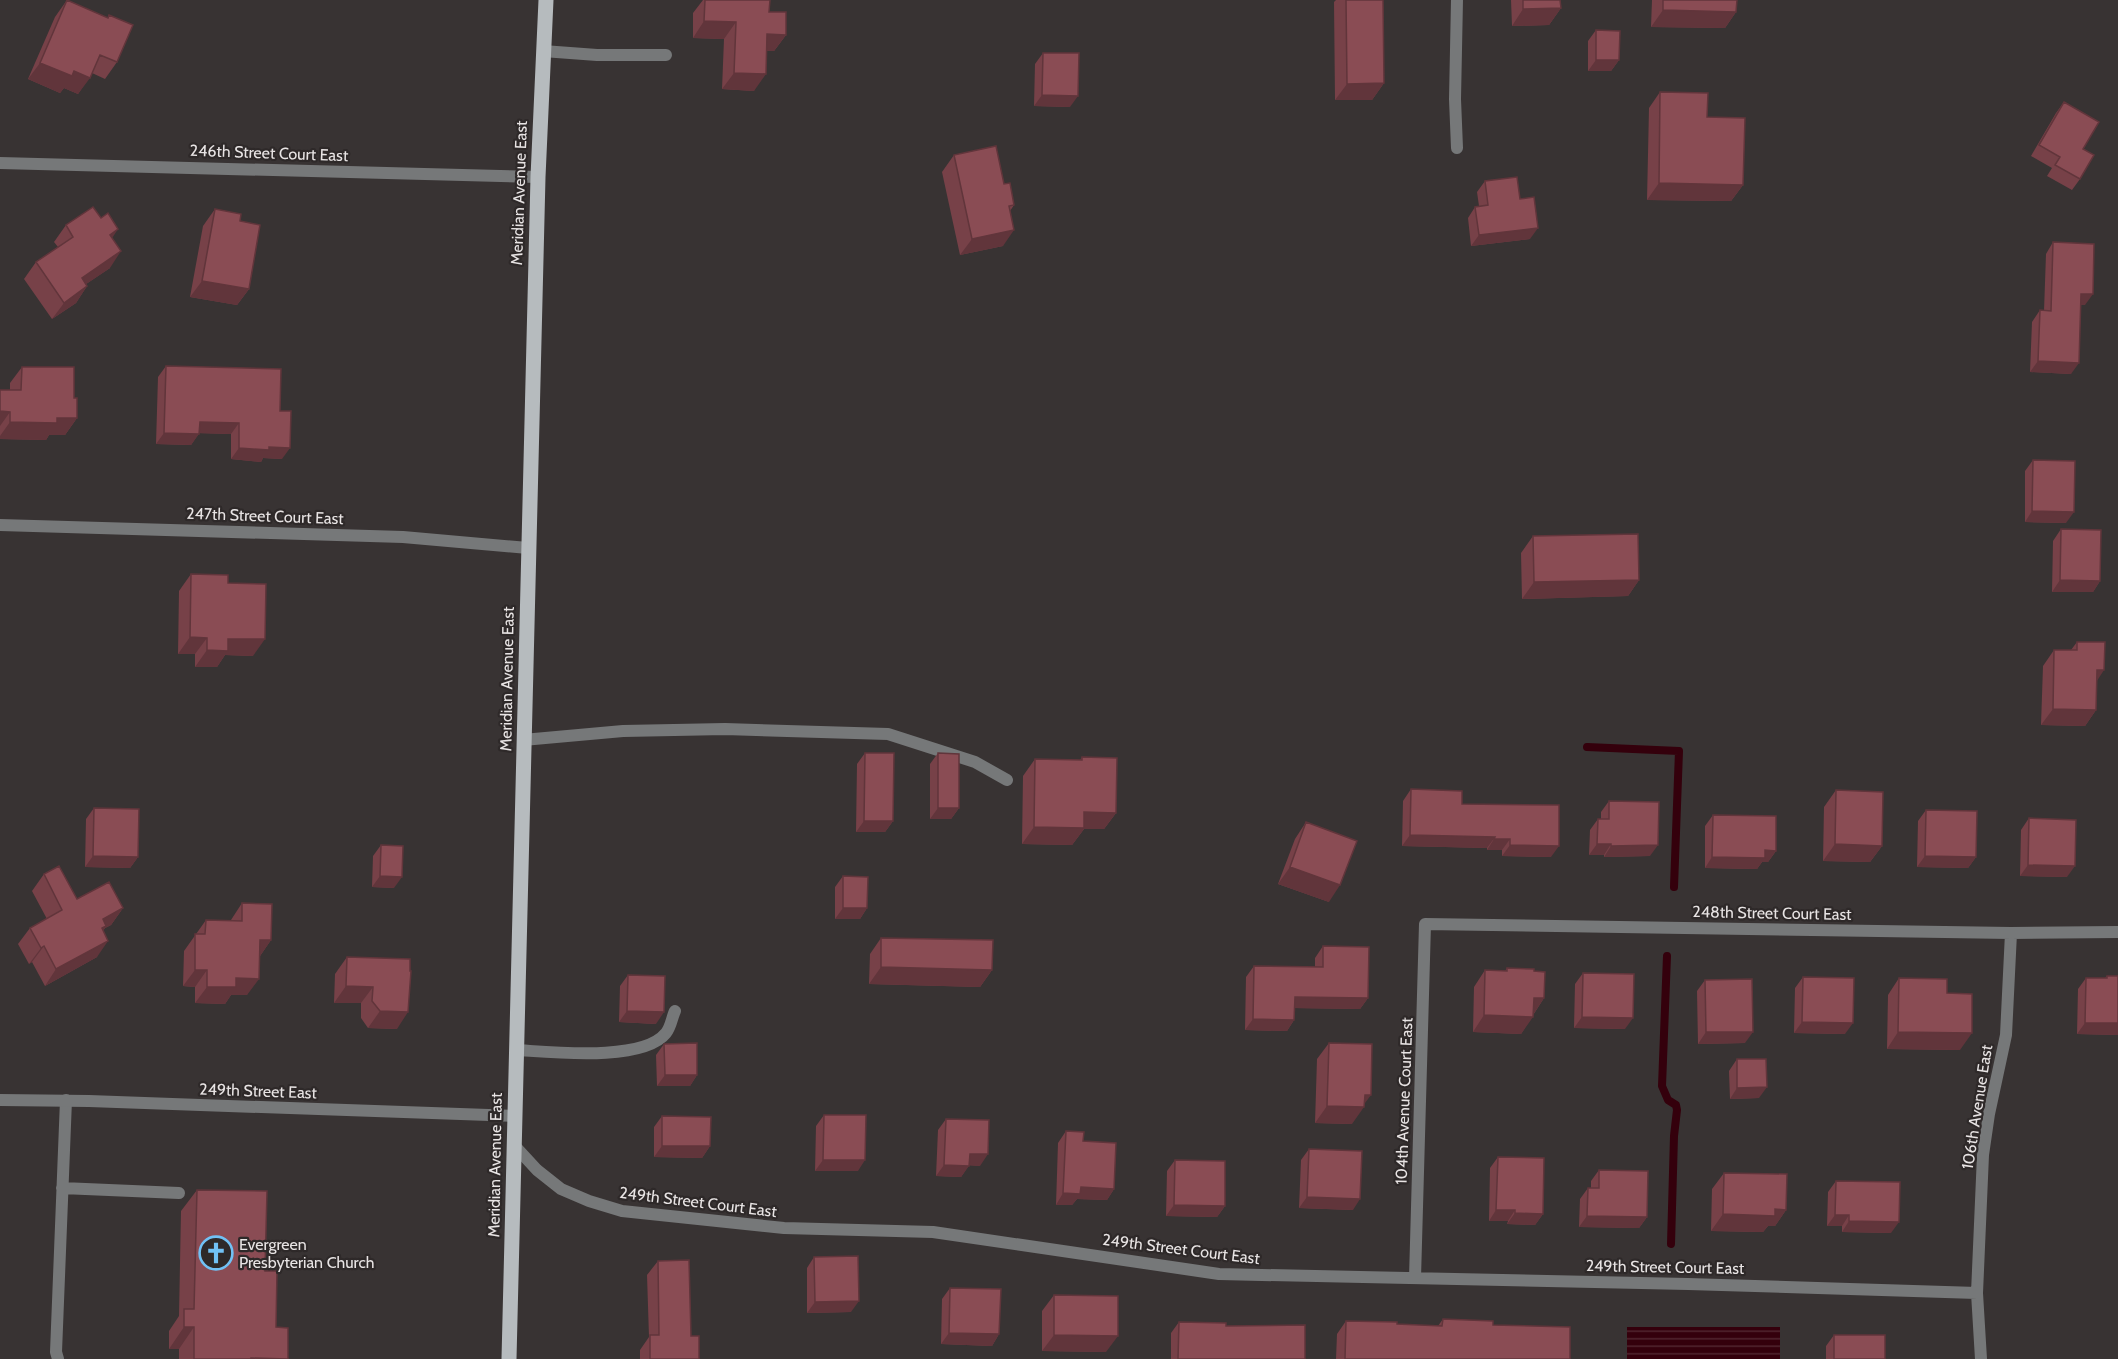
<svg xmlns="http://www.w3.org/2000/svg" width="2118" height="1359" viewBox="0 0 2118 1359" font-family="Cabin,sans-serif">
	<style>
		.water { fill: url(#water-rules) }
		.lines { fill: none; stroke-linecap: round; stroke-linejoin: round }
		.stream { stroke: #34000c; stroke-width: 8 }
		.service { stroke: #767879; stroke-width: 12 }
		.minor { stroke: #767879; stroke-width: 12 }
		.primary { stroke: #b6bbbe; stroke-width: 15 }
		.wall { fill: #774148 }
		.shaded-wall { fill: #61353b }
		.building { fill: #8a4c54; stroke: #61353b; stroke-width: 1.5 }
		.labels { text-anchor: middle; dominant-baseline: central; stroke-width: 4.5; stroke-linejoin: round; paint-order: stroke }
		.street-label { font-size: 16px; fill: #e8e4e4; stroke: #2e2929 }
		.poi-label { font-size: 16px; fill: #e8e4e4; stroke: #2e2929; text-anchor: start }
	</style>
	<defs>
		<pattern id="water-rules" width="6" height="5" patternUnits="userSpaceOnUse" patternTransform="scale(1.5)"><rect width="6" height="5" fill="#34000c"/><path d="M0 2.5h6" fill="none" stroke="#51252f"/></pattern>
	</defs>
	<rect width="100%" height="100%" fill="#383333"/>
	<path class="water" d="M1627 1327H1780V1359H1627Z"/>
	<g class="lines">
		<path class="stream" d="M1587 747 1679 751 1674 887
			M1667 956 1662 1086 1668 1100 1676 1105 1677 1110 1674 1136 1671 1244"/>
		<path class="service" d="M543 51 597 55H666
			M523 740 623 731 725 729 888 734 975 762 1007 780
			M516 1050C552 1052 643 1062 666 1033 671 1027 672 1017 675 1011
			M62 1188 179 1193
			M58 1359 56 1352 66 1100"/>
		<path class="minor" d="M1457 148 1455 99 1457 0
			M0 163 538 177
			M0 525 403 537 528 548
			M0 1100 89 1101 515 1116
			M513 1144 537 1170 561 1189 589 1201 622 1211 784 1228 933 1232 1219 1274 1688 1284 1977 1293
			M1415 1278 1425 924 2011 933 2118 932
			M1981 1359 1977 1293 1983 1155 1989 1114 2006 1035 2011 933"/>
		<path class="primary" d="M509 1359 538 177 546 0"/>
	</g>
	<path class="wall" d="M67 0 117 62 105 79 92 73 78 94 64 88 60 93 28 79 55 17Z
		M703 0H770L769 12 786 35 774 51H766L754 91 722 89 724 39 693 38V13Z
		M1336 0H1383L1384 83 1372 100H1335L1334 2Z
		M1511 0H1560L1561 8 1549 25 1512 26Z
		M1652 0H1737L1736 12 1725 28 1651 27Z
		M1596 30 1619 60 1611 71H1588V41Z
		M1043 53 1070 107 1034 106 1035 64Z
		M1660 92 1707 117 1743 185 1731 201 1647 200 1649 108Z
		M2064 102 2083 149 2080 179 2072 190 2047 176 2052 168 2031 156 2056 113Z
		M954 155 1004 184 1014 205 1010 211 1003 246 960 255 942 172Z
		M1485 181 1520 199 1530 239 1471 246 1468 218 1475 207 1479 206 1477 192Z
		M215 209 240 221 249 289 237 305 190 297 203 226Z
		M66 225 112 238 110 268 86 284 87 286 76 303 52 319 24 279 36 262 58 247 54 242Z
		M2053 242 2085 305H2081L2071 374 2030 372 2032 322 2040 310 2044 311 2046 254Z
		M166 366 280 411 282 459 263 458 261 462 231 459V434L199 433 191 445 156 444 158 377Z
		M22 367 74 398 77 418 65 435H49L46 440 0 439V390H10V383Z
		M2033 460 2066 523 2025 522V471Z
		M2061 529 2100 581 2093 592H2052L2053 541Z
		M1533 536 1639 580 1628 596 1522 599 1521 553Z
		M191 574 228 583 253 656 225 655 217 667H195V654H178L179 591Z
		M2077 642 2097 681 2096 710 2085 726 2041 725 2043 666 2054 650H2071Z
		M865 753 893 821 885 832H856L857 764Z
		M938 753 959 808 951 819H930V764Z
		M1082 757 1116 813 1104 829H1084L1072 845 1022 844 1023 776 1035 759 1080 760Z
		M1411 789 1462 804 1551 857 1502 856V850H1487V848L1402 846 1403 801Z
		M1836 790 1882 846 1870 862 1823 861 1824 807Z
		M1609 801 1650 856 1604 857V855H1589L1590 830 1598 819H1601V812Z
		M94 808 138 857 130 868 85 867 86 819Z
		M1926 810 1976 857 1968 868 1917 867 1918 821Z
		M1713 815 1776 851 1768 862H1762L1757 869 1705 868V826Z
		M2029 818 2067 877 2020 876 2021 830Z
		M1306 822 1329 902 1278 884 1295 839Z
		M381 845 394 888 372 887 373 856Z
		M44 874 77 899 123 908 111 925 105 928 103 931 97 957 45 986 32 962 29 964 18 944 30 928 47 919 32 891Z
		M843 876 867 908 860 919H835V887Z
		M242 903 271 940 260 956 247 995H231L225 1004 195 1003V987L183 986 184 951 206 920 231 921V920Z
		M881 938 992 970 980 987 869 984 870 954Z
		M1323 946 1368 998 1360 1009 1295 1008 1294 1020 1287 1031 1245 1030 1246 977 1254 966 1315 967V958Z
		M347 957 410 959 397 1029 368 1028 361 1018V1003H334L335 974Z
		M1507 968 1534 971 1544 998 1521 1034 1473 1032 1474 987 1485 970 1505 971Z
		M1583 973 1625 1029 1574 1028 1575 984Z
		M628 975 656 1024 619 1022 620 986Z
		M2107 976 2118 1035 2077 1034 2078 989 2086 978H2105Z
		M1803 977 1845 1034 1794 1033 1795 988Z
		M1899 978 1947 993 1960 1050 1887 1049 1888 995Z
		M1705 980 1745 1043 1698 1044 1697 991Z
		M1329 1043 1352 1124 1315 1123 1317 1059Z
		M664 1044 697 1075 690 1086H657L656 1055Z
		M1737 1059 1759 1098 1730 1099 1729 1071Z
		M824 1115 858 1171H815L816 1126Z
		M662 1116 710 1146 702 1158 654 1157V1127Z
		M946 1119 980 1166 969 1165 961 1177 936 1176 938 1130Z
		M1066 1131 1083 1141 1114 1189 1107 1200 1077 1199 1072 1205H1056L1058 1143Z
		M1309 1149 1353 1210 1299 1208 1301 1160Z
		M1498 1157 1543 1214 1535 1225 1507 1224 1508 1221H1489L1490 1168Z
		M1175 1160 1225 1206 1217 1217 1166 1216 1167 1171Z
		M1599 1170 1647 1217 1639 1228 1579 1227 1580 1199 1588 1188H1591V1181Z
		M1724 1173 1786 1210 1775 1226H1768L1763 1232 1711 1231 1712 1189Z
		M1836 1181 1891 1233 1842 1232V1226H1827L1828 1192Z
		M197 1190 265 1271 276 1327 288 1359H179V1349H169V1331L179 1316 181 1211Z
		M814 1257 851 1312 807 1313V1268Z
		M658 1261 691 1336 699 1359H640V1350L649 1337 647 1275Z
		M950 1288 999 1334 992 1346 941 1344 942 1299Z
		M1054 1295 1106 1352 1042 1351V1311Z
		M1443 1319 1493 1325 1570 1359H1336L1337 1334 1346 1321 1397 1324 1438 1326Z
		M1179 1322 1226 1326 1305 1359H1171V1333Z
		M1834 1335 1885 1359H1826V1346Z"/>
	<path class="shaded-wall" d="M1561 8 1549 25 1512 26 1523 9Z
		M1663 10 1736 12 1725 28 1651 27Z
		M704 21 736 22 724 39 693 38Z
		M767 34 786 35 774 51H755Z
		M1596 60H1619L1611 71H1588Z
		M40 63 74 71 90 78 78 94 64 88 60 93 28 79Z
		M734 73 766 74 754 91 722 89Z
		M1384 83 1372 100H1335L1347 84Z
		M1042 95 1078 96 1070 107 1034 106Z
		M1659 183 1743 185 1731 201 1647 200Z
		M1538 228 1530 239 1471 246 1479 235Z
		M118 229 107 246 110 235Z
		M1014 230 1003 246 960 255 972 239Z
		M121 251 110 268 70 295 82 278Z
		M202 281 249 289 237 305 190 297Z
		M87 286 76 303 52 319 64 303Z
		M2081 294H2093L2085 305H2073Z
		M2038 361 2079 363 2071 374 2030 372Z
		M0 411 10 412 0 426Z
		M57 418H77L65 435H49L46 440 0 439V436L10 422Z
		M200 422 239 423 231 434 192 433Z
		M164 433 199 434 191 445 156 444Z
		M269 447 290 448 282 459 263 458 261 462 231 459 239 448Z
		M2032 511 2074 512 2066 523 2025 522Z
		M1639 580 1628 596 1522 599 1534 582Z
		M2060 580 2100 581 2093 592H2052Z
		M190 637 207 638 195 654H178Z
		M228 639H265L253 656 225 655 217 667H195L207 650Z
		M2097 670H2104L2093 687Z
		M2053 709 2096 710 2085 726 2041 725Z
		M938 808H959L951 819H930Z
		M1084 812 1116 813 1104 829H1084L1072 845 1022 844 1034 827Z
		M864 821H893L885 832H856Z
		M1410 835 1495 837 1487 848 1402 846Z
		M1494 839H1510L1502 850H1487Z
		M1597 844H1611L1604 855H1589Z
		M1835 844 1882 846 1870 862 1823 861Z
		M1510 845 1559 846 1551 857 1502 856Z
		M1658 845 1650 856 1604 857 1611 846Z
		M1765 850 1776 851 1768 862H1762L1757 869 1705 868 1712 857Z
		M93 856 138 857 130 868 85 867Z
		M1925 856 1976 857 1968 868 1917 867Z
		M2028 865 2075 866 2067 877 2020 876Z
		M1290 867 1340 885 1329 902 1278 884Z
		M380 876 402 877 394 888 372 887Z
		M123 908 111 925 105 928 95 943 103 919Z
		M843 908H867L860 919H835Z
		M260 940H271L260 956Z
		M108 941 97 957 45 986 56 969Z
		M44 946 32 962 29 964 41 948Z
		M881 967 992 970 980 987 869 984Z
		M195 970H207L195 987 183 986Z
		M236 978 259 979 247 995H231L225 1004 195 1003 207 987Z
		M346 986 373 987 361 1003H334Z
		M1295 997 1368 998 1360 1009 1287 1008Z
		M1534 998H1544L1533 1015Z
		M380 1011 408 1012 397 1029 368 1028Z
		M627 1011 664 1012 656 1024 619 1022Z
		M1484 1015 1533 1017 1521 1034 1473 1032Z
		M1582 1017 1633 1018 1625 1029 1574 1028Z
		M1253 1019 1294 1020 1287 1031 1245 1030Z
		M1802 1022 1853 1023 1845 1034 1794 1033Z
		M2085 1023H2118V1035L2077 1034Z
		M1706 1032H1753L1745 1043 1698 1044Z
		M1898 1032 1972 1033 1960 1050 1887 1049Z
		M665 1075H697L690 1086H657Z
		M1767 1087 1759 1098 1730 1099 1737 1088Z
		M1365 1095H1371L1362 1107H1364L1352 1124 1315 1123 1327 1106Z
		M662 1146H710L702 1158 654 1157Z
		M970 1154H988L980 1166 962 1165Z
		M823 1160H865L858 1171H815Z
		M944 1165 969 1166 961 1177 936 1176Z
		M1081 1187 1114 1189 1107 1200 1077 1199 1072 1205H1056L1063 1193Z
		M1307 1197 1360 1199 1353 1210 1299 1208Z
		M1174 1205 1225 1206 1217 1217 1166 1216Z
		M1775 1209 1786 1210 1775 1226H1768L1763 1232 1711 1231 1723 1214Z
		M1496 1210H1515L1508 1221H1489Z
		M1515 1213 1543 1214 1535 1225 1507 1224Z
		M1835 1215H1849L1842 1226H1827Z
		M1587 1216 1647 1217 1639 1228 1579 1227Z
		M1849 1221 1899 1222 1891 1233 1842 1232Z
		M859 1301 851 1312 807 1313 815 1302Z
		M184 1327H194L179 1349H169Z
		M949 1333 999 1334 992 1346 941 1344Z
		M1054 1335 1118 1336 1106 1352 1042 1351Z"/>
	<path class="building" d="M67 0 108 18 109 15 133 25 117 62 100 55 90 78 74 71 72 76 40 63Z
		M705 0H770L769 12H786V35L767 34 766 74 734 73 736 22 704 21Z
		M1346 0H1383L1384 83 1347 84Z
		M1523 0H1560L1561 8 1523 9Z
		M1663 0H1737L1736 12 1663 10Z
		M1596 30 1620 31 1619 60H1596Z
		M1043 53H1079L1078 96 1042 95Z
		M1660 92 1708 93 1707 117 1745 118 1743 185 1659 183Z
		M2064 102 2099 122 2083 149 2094 155 2080 179 2055 165 2060 157 2039 145Z
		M996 146 1004 184 1010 183 1014 205 1009 206 1014 230 972 239 954 155Z
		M1517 177 1520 199 1534 197 1538 228 1479 235 1475 207 1488 205 1485 181Z
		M93 207 101 218 108 213 118 229 110 235 121 251 82 278 87 286 64 303 36 262 73 237 66 225Z
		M215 209 241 214 240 221 260 225 249 289 202 281Z
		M2053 242 2094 244 2093 294H2081L2079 363 2038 361 2040 310 2051 311Z
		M166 366 281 369 280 411H291L290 448 269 447V450L239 448V423L200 422 199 434 164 433Z
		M22 367H74V398H77V418H57V423L10 422V412L0 411V390H21Z
		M2033 460 2075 461 2074 512 2032 511Z
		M2061 529 2101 530 2100 581 2060 580Z
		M1638 534 1639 580 1534 582 1533 536Z
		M191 574 228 575V583L266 584 265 639H228V651L207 650V638L190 637Z
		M2077 642H2105L2104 670H2097L2096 710 2053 709 2054 650H2077Z
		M865 753H894L893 821H864Z
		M938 753 959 754V808H938Z
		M1082 757 1117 758 1116 813 1084 812V828L1034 827 1035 759 1082 760Z
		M1411 789 1462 791V804L1559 805V846L1510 845V839H1494L1495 837 1410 835Z
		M1836 790 1883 792 1882 846 1835 844Z
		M1609 801 1659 802 1658 845 1611 846V844H1597L1598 819H1609Z
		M94 808 139 809 138 857 93 856Z
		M1926 810 1977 811 1976 857 1925 856Z
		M1713 815 1776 816V851L1765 850V858L1712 857Z
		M2029 818 2076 820 2075 866 2028 865Z
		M1306 822 1357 841 1340 885 1290 867Z
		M381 845 403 846 402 877 380 876Z
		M59 866 77 899 109 882 123 908 103 919 106 926 102 928 108 941 56 969 44 946 41 948 30 928 62 910 44 874Z
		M843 876 868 877 867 908H843Z
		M242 903 272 904 271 940H260L259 979 236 978V987H207V970H195V934H205L206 920 242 921Z
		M881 938 993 940 992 970 881 967Z
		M1323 946 1369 947 1368 998 1295 997 1294 1020 1253 1019 1254 966 1323 967Z
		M347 957 410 959V971H411L408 1012 380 1011 372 1001 373 987 346 986Z
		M1507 968 1534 969V971L1545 972 1544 998H1534L1533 1017 1484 1015 1485 970 1507 971Z
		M1583 973 1634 974 1633 1018 1582 1017Z
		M628 975 665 976 664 1012 627 1011Z
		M2107 976H2118V1023H2085L2086 978H2107Z
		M1803 977 1854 978 1853 1023 1802 1022Z
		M1899 978 1947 979V993L1972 994V1033L1898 1032Z
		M1752 979 1753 1032H1706L1705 980Z
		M697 1043V1075H665L664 1044Z
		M1329 1043 1372 1044 1371 1095H1365L1364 1107 1327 1106Z
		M1737 1059H1766L1767 1087 1737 1088Z
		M824 1115H866L865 1160H823Z
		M662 1116 711 1117 710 1146H662Z
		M946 1119 989 1120 988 1154H970L969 1166 944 1165Z
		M1066 1131 1084 1132 1083 1141 1116 1143 1114 1189 1081 1187 1080 1194 1063 1193Z
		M1309 1149 1362 1151 1360 1199 1307 1197Z
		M1498 1157 1544 1158 1543 1214 1515 1213V1210H1496Z
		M1175 1160 1225 1161V1206L1174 1205Z
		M1599 1170 1648 1171 1647 1217 1587 1216 1588 1188H1599Z
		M1724 1173 1787 1174 1786 1210 1775 1209V1216L1723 1214Z
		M1836 1181 1900 1182 1899 1222 1849 1221V1215H1835Z
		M197 1190 267 1191 265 1271H277L276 1327 288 1328V1359L251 1358V1359H194V1327H184V1309H194Z
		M858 1256 859 1301 815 1302 814 1257Z
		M689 1260 691 1336H699V1359H650V1335H659L658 1261Z
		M950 1288 1001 1289 999 1334 949 1333Z
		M1054 1295 1118 1296V1336L1054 1335Z
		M1443 1319 1493 1321V1325L1570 1327V1359H1345L1346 1321 1397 1322V1324L1442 1326Z
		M1179 1322 1226 1323V1326L1305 1325V1359H1178Z
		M1834 1335H1885V1359H1834Z"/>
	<defs>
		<symbol id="church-ring" viewBox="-11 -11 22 22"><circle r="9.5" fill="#2e2929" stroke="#71c1f5" stroke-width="1.5"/><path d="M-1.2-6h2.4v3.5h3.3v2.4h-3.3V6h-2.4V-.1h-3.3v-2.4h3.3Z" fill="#71c1f5"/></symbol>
	</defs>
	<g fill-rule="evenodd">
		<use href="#church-ring" x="197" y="1234" width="38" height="38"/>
	</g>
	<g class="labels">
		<g class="street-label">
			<text transform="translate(269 153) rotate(2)">246th Street Court East</text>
			<text transform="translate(519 193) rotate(-88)">Meridian Avenue East</text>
			<text transform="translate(265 516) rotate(2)">247th Street Court East</text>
			<text transform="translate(507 679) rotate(-89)">Meridian Avenue East</text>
			<text transform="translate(1772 913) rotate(1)">248th Street Court East</text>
			<text transform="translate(258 1091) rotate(2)">249th Street East</text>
			<text transform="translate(1404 1101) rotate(-88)">104th Avenue Court East</text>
			<text transform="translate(1977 1107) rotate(-81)">106th Avenue East</text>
			<text transform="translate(495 1165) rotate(-89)">Meridian Avenue East</text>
			<text transform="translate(698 1202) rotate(7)">249th Street Court East</text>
			<text transform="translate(1181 1249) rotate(7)">249th Street Court East</text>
			<text transform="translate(1665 1267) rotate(1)">249th Street Court East</text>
		</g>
		<g class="poi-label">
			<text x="239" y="1244">Evergreen<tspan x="239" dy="18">Presbyterian Church</tspan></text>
		</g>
	</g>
</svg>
